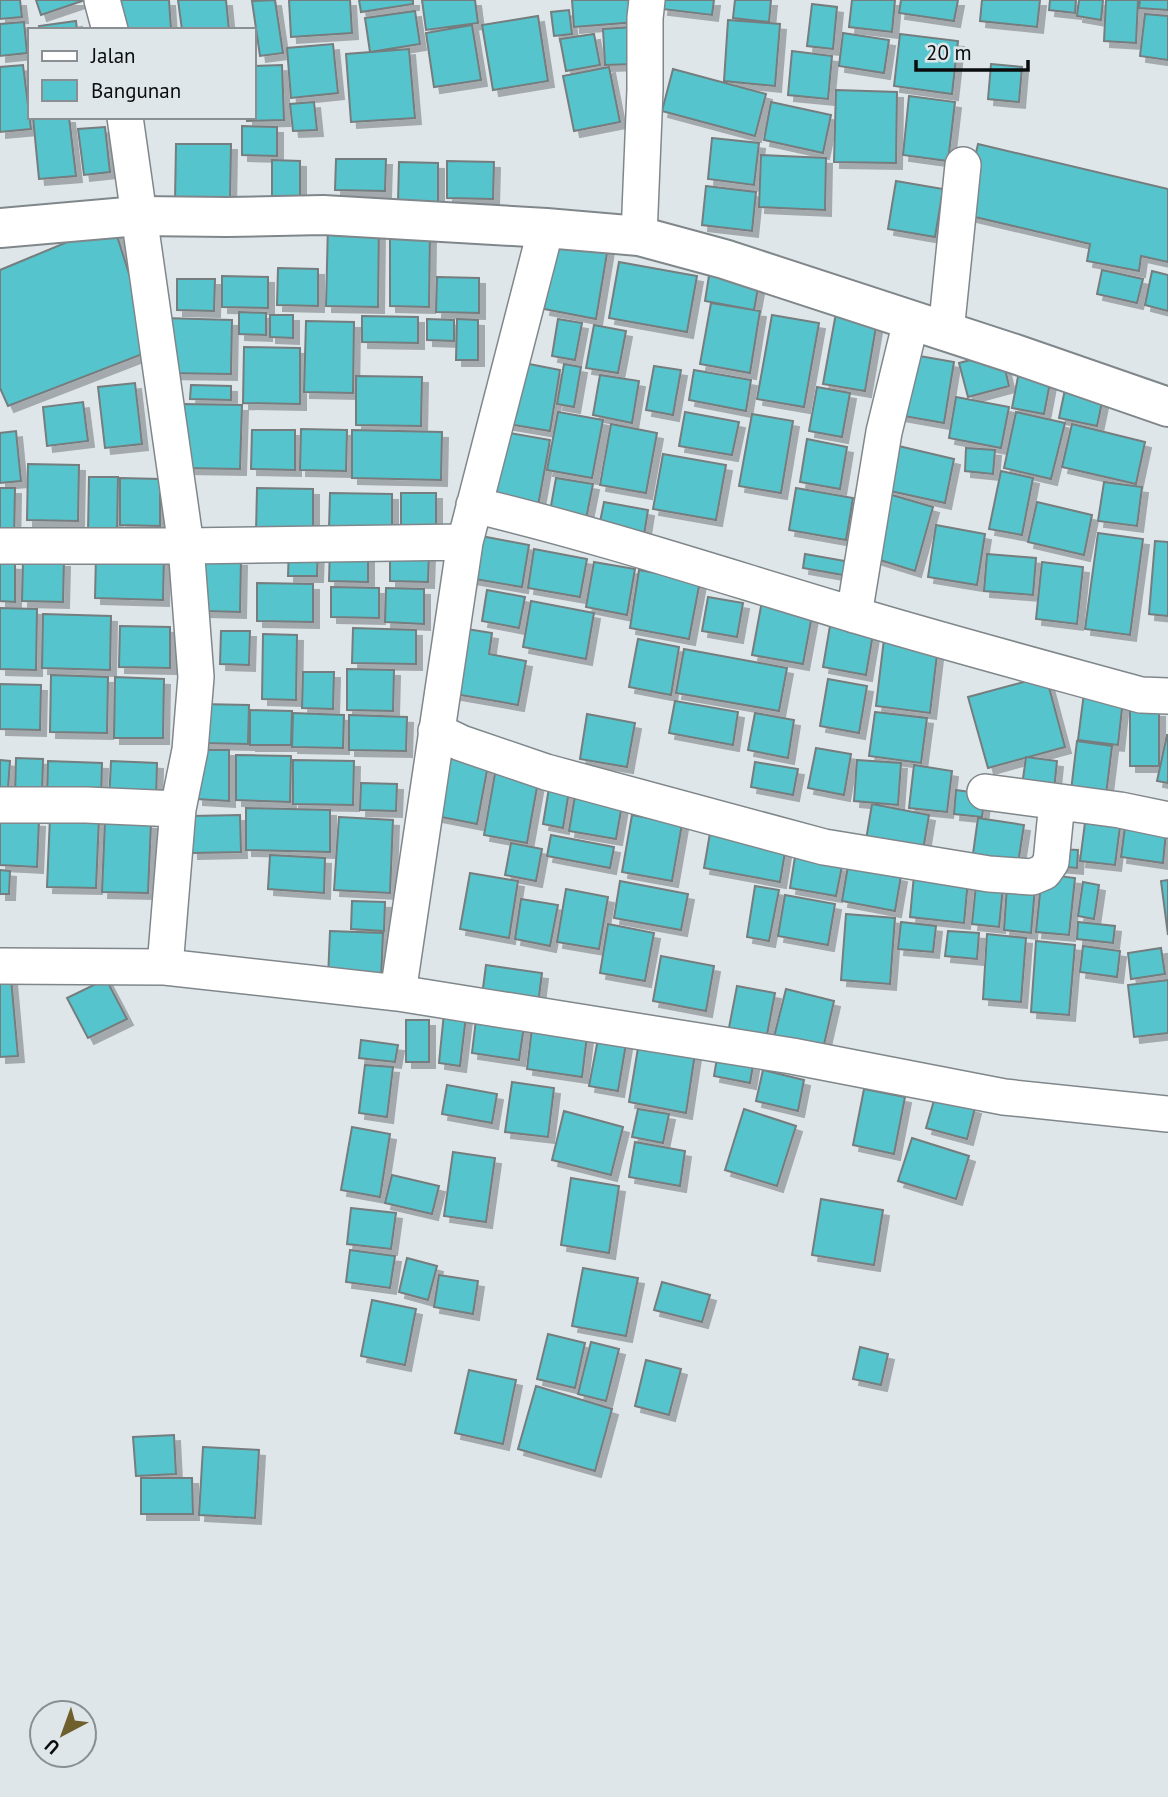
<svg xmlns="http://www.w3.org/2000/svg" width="1168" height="1797" viewBox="0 0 1168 1797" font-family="'PT Sans',sans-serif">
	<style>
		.building { fill: #55c4cc; stroke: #757d7e; stroke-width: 2; filter: url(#shadow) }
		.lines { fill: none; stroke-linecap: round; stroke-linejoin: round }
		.street-casing { stroke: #80878b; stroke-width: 38 }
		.secondary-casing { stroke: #80878b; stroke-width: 42 }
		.street { stroke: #fff; stroke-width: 35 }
		.secondary { stroke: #fff; stroke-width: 38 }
	</style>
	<defs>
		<filter id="shadow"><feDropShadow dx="6" dy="6" stdDeviation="0" flood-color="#0004"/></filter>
	</defs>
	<rect width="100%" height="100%" fill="#dee6ea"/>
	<path class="building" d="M0 0H20L22 17 0 19Z
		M36 0H81L82 1 41 15Z
		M121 0H169L171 29 123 30Z
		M178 0H226L229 30H182Z
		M275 0 283 53 260 56 252 1Z
		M289 0H350L352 33 291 37Z
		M359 0H413V4L361 12Z
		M422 0H475L478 23 426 30Z
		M572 0H635L636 22 574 27Z
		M663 0H714L712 15 662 9Z
		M735 0H771L769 22 733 18Z
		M852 0H895L892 32 849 27Z
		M901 0H958L954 21 899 13Z
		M982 0H1040L1037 27 980 21Z
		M1050 0H1076L1075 13 1049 10Z
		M1079 0H1103L1101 20 1077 16Z
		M1106 0H1138L1136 43 1104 41Z
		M1140 0H1168V10L1139 8Z
		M812 4 837 7 833 49 807 46Z
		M569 10 572 34 554 36 551 12Z
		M415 11 420 44 370 52 365 18Z
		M1145 14 1168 16V60L1140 56Z
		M538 16 548 81 493 90 482 25Z
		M728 20 780 24 775 86 724 81Z
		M76 21 77 30H40L39 26Z
		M24 22 27 53 0 56V24Z
		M472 25 481 80 434 87 426 33Z
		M633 27 635 64 605 65 603 29Z
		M843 33 889 40 884 73 839 66Z
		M594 34 600 65 566 71 560 39Z
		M900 34 958 41 952 94 894 86Z
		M333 44 338 93 291 98 287 48Z
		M409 49 415 118 351 122 346 54Z
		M792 51 832 56 828 99 788 95Z
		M991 64 1022 67 1019 102 988 99Z
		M23 65 31 129 0 132V67Z
		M282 65 284 120 247 121V117H254V66Z
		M609 67 620 122 574 131 563 76Z
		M673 69 766 94 755 136 662 111Z
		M836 90 897 92 896 163 834 162Z
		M909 96 955 102 948 161 903 155Z
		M314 102 317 130 293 131 290 104Z
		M771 102 831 115 823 153 764 140Z
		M33 117H69L76 176 39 179Z
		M242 126 277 127V156L242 155Z
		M105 127 110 172 84 175 78 129Z
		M712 138 759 143 754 185 708 179Z
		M176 144H231L230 202 175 201Z
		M978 144 1168 189V262L1141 256 1139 271 1087 261 1090 244 962 214Z
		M761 155 826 158 825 210 759 207Z
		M336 159H386L385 191 335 190Z
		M272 160 300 161V206L272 205Z
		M447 161 494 162 493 199 447 198Z
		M399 162 438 163V202H398Z
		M896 181 943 189 935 237 888 229Z
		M706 186 756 192 752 231 702 225Z
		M113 223 153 350 8 406 0 388V270Z
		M328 224 379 225 378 307 326 306Z
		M558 232 609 241 596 319 544 309Z
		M390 233H430L429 307 390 306Z
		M619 262 697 276 687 332 609 318Z
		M711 263 761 272 754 310 705 301Z
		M278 268 318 269V306L277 305Z
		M1102 270 1143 279 1137 303 1097 294Z
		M1152 271 1168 275V311L1145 305Z
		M222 276 268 277V308L222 307Z
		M437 277 479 278V313L436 312Z
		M177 279H215L214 311 177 310Z
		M711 303 760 311 750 373 700 364Z
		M239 312 266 313V335L239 334Z
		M836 313 877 321 865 391 823 384Z
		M270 315H293V338L270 337Z
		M772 315 819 323 804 407 757 399Z
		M362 316 418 317V343L362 342Z
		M164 318 232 320 231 374 162 373Z
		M427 319 454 320V341L427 340Z
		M457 319 478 320V360H456Z
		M558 319 582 323 575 360 552 356Z
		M306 321 354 322 353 393 304 392Z
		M594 325 626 331 618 373 586 368Z
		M244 347 300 348V404L243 403Z
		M1001 352 1009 386 968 397 959 363Z
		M908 354 954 362 944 423 898 415Z
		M519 362 560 370 550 431 508 424Z
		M564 364 581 367 574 407 557 404Z
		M654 366 681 370 673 415 646 410Z
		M1020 366 1052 372 1044 414 1012 408Z
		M694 370 751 380 746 411 689 400Z
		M600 375 639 381 632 423 593 415Z
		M356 376 422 377 421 426 356 425Z
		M1067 380 1105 388 1097 426 1059 418Z
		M135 383 142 444 105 448 98 387Z
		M191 385 231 386V400L190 399Z
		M817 387 850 393 842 437 809 431Z
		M956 397 1009 407 1001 448 949 438Z
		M83 402 88 441 47 446 43 407Z
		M182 404 242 405 240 469 181 468Z
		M558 412 603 420 592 478 547 470Z
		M685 412 739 422 732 455 679 446Z
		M1016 412 1065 423 1051 479 1004 468Z
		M752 414 793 421 781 493 739 486Z
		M611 424 657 433 646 493 600 485Z
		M1072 424 1145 442 1136 484 1062 467Z
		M301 429 347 430 346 471 300 470Z
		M252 430H295V470L251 469Z
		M352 430 442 432 441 480 352 478Z
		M16 431 21 481 0 483V433Z
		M498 431 550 440 538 506 487 496Z
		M807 439 847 447 840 489 800 482Z
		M890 444 954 459 945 503 881 489Z
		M966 448 995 450 993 474 965 471Z
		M663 454 726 465 716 520 653 509Z
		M28 464 79 465 78 521 27 520Z
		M1001 471 1033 478 1022 535 989 529Z
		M89 477H118L117 533 88 532Z
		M120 478 160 479V526L120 525Z
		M556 478 593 484 585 524 549 517Z
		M1104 482 1142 487 1137 526 1098 521Z
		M0 488H15L14 544H0Z
		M257 488 313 489V533L256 532Z
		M796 488 853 498 846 540 789 530Z
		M330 493 392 494V530L329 529Z
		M401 493H436V533L401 532Z
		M885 493 933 507 915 571 867 556Z
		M604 502 648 510 644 535 599 527Z
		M1037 502 1092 515 1084 555 1028 542Z
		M936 525 985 534 977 585 928 577Z
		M1098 533 1143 539 1130 635 1085 629Z
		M476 535 529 545 522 587 469 578Z
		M1155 541 1168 542V616L1149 614Z
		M289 546 318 547 317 576H288Z
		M330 547 368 548V582L329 581Z
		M534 549 587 559 580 597 528 588Z
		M390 551 429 552 428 582 390 581Z
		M96 554 164 555 163 600 95 598Z
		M805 554 845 561 843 575 803 568Z
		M987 554 1036 558 1033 595 984 591Z
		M23 560 64 561 63 602 22 601Z
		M205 560H241L240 612 204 611Z
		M594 562 635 569 627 615 586 607Z
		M1042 562 1083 567 1077 624 1036 619Z
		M0 563 15 564V602L0 601Z
		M639 570 700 581 689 639 630 628Z
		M257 583 313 584V622L257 621Z
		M331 587 379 588V618L331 617Z
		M386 588 424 589V624L385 622Z
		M487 590 525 597 519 628 482 621Z
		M708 597 743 603 737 637 702 631Z
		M531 601 594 613 586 659 523 647Z
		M762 601 813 610 803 664 752 655Z
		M0 608 37 609 36 670 0 669Z
		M43 614 111 616 110 670 42 668Z
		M831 620 874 628 866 675 823 667Z
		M120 626 170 627V668L119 667Z
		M353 628 416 630V664L352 663Z
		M467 629 492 633 489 654 526 661 518 705 455 694Z
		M221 631H250L249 665 220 664Z
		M263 634 297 635 296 700 262 699Z
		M638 639 679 647 671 695 629 687Z
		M884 639 938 646 930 713 876 706Z
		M684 649 787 668 779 711 676 693Z
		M347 669 394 670 393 711 347 710Z
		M303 672H334L333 709 302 708Z
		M51 675 108 677 107 733 50 732Z
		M1046 676 1065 747 988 768 968 697Z
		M115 677 164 679 163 738H114Z
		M828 679 867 686 859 733 820 726Z
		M0 684 41 685 40 730 0 729Z
		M1085 685 1124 690 1118 745 1078 740Z
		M675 701 738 712 733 745 669 733Z
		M200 704 249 705 248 744 200 743Z
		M250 710 292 711 291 745H250Z
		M1130 710 1159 711V766H1130Z
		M875 712 927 718 921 763 869 756Z
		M293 713 344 715 343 748 292 747Z
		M755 713 794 720 788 758 748 750Z
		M587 714 635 723 627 767 580 759Z
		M349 715 407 717 406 751 349 750Z
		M1167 735H1168V783L1157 781Z
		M1077 741 1112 746 1105 803 1070 799Z
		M816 748 851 754 844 795 808 788Z
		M198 750H229V801L197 799Z
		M442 752 489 760 477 824 431 815Z
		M236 755 291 756 290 802 236 800Z
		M1026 757 1057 761 1054 790 1022 786Z
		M16 758 43 759 42 796 15 795Z
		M0 760 10 761 8 788H0Z
		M293 760 354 761 353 805 293 804Z
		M857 760 901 763 898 805 854 801Z
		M48 761 102 763 101 802 47 800Z
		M111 761 157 763 156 802 109 801Z
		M755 762 798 769 793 795 751 787Z
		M914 765 952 771 947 812 909 808Z
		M496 768 539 776 527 843 484 835Z
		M361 783 397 784 396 811 360 810Z
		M549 788 569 791 563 828 543 824Z
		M576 790 623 799 616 839 569 831Z
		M956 790 985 794 982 817 954 814Z
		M872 804 929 815 921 862 864 852Z
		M246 808 330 810V852L246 850Z
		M240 815 241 852 192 853 191 816Z
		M632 815 682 824 672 881 622 872Z
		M1086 815 1121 819 1115 865 1080 861Z
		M50 817 99 818 96 888 47 887Z
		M339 817 393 820 390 893 334 890Z
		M978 818 1024 825 1016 876 971 868Z
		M0 819 39 821 37 867 0 865Z
		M105 820 151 823 148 893 102 892Z
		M1125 827 1166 832 1163 863 1121 857Z
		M710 833 786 846 780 882 704 868Z
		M551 835 614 847 610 868 547 856Z
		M511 843 542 849 536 881 505 875Z
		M1057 849 1078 850 1077 868 1055 866Z
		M270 855 325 858 324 893 268 889Z
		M795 857 842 866 836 896 790 888Z
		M848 866 901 876 895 911 842 901Z
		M0 870 10 871 9 894H0Z
		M470 873 518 881 509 938 460 929Z
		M1042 874 1075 878 1069 935 1036 932Z
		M914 875 968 880 964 923 910 917Z
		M1168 880V935L1161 881Z
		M620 881 688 894 681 930 614 918Z
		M1083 882 1099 885 1094 919 1078 916Z
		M976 885 1003 887 999 927 972 924Z
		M755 886 779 890 769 941 747 937Z
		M1007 886 1035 888 1031 933 1004 930Z
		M566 889 608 897 599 949 557 942Z
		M785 895 835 904 828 945 778 936Z
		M521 899 558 905 550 946 515 939Z
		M352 901 385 902 384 931 351 929Z
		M846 914 895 918 890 984 841 980Z
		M901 922 936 926 933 952 898 949Z
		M1078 922 1115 926 1113 943 1077 939Z
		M608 924 654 933 645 981 600 973Z
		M330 931 383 933 381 980 328 978Z
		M948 931 979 933 977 959 945 956Z
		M987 934 1026 938 1021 1002 983 999Z
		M1036 941 1075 945 1069 1015 1031 1012Z
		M1083 946 1120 951 1117 977 1080 972Z
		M1161 948 1165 974 1131 979 1128 953Z
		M661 956 714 966 706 1011 653 1001Z
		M486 965 542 973 538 1004 482 996Z
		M11 978 18 1056 0 1057V979Z
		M106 979 127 1019 88 1038 67 998Z
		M1168 980V1033L1134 1037 1128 985Z
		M737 986 775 993 766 1040 728 1033Z
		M786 989 834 1001 823 1049 774 1037Z
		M477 1011 525 1019 519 1060 472 1053Z
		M444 1013 466 1016 460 1066 439 1063Z
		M406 1020H429V1062H406Z
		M532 1028 587 1036 582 1077 527 1069Z
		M640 1036 696 1047 686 1113 629 1102Z
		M598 1039 626 1044 618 1091 589 1086Z
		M361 1040 398 1045 395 1062 359 1058Z
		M717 1058 753 1065 750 1083 714 1076Z
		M365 1065 393 1067 387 1117 359 1113Z
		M763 1070 804 1080 798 1111 756 1101Z
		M512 1082 554 1088 548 1137 505 1132Z
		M447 1085 497 1094 492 1123 442 1114Z
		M864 1089 905 1097 894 1154 853 1145Z
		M935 1097 975 1108 967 1139 926 1128Z
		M638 1109 669 1114 663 1143 632 1137Z
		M744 1109 796 1126 777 1186 725 1170Z
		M564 1111 623 1127 611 1175 552 1160Z
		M352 1127 390 1134 380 1197 341 1190Z
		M912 1138 969 1156 956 1199 898 1181Z
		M635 1142 685 1151 680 1186 629 1177Z
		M453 1152 495 1158 486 1222 444 1216Z
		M392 1175 439 1186 432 1214 385 1203Z
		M571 1178 619 1186 609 1253 561 1245Z
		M821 1199 883 1210 874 1265 812 1255Z
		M351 1208 396 1213 391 1249 347 1244Z
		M350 1250 395 1256 390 1288 346 1282Z
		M407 1258 437 1266 428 1300 399 1292Z
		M583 1268 638 1278 626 1336 572 1326Z
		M439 1275 478 1281 473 1314 434 1307Z
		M662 1282 710 1295 702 1322 654 1310Z
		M372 1300 416 1309 405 1365 361 1356Z
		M548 1334 585 1343 575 1388 537 1379Z
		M591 1342 619 1349 606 1401 578 1394Z
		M860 1347 888 1354 881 1385 853 1379Z
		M646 1360 681 1369 669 1415 635 1406Z
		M469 1370 516 1380 503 1444 455 1433Z
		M536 1386 612 1409 595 1471 518 1449Z
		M174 1435 176 1474 136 1476 133 1437Z
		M203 1447 259 1450 255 1518 199 1515Z
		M141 1478H192L193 1514H141Z"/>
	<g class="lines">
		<defs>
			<path id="street" d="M102 0 110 30
				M125 117 186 546 196 677 190 750 178 809 165 967
				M639 236 645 90V18L647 0
				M946 332 963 165
				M474 505C596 534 715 573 835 609 937 640 1039 667 1141 695L1168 696
				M0 546H186L465 542
				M854 615 884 432 911 321
				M436 731 461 743 546 772 824 847 989 874 1032 877 1044 872 1051 862 1057 802
				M985 792 1120 810 1168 820
				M0 805H86L178 809
				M0 966 165 967 398 993 792 1056 1004 1097 1168 1114
				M398 993 465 542 546 228"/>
			<path id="secondary" d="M0 228 138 216 227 217 323 215 546 228 639 236 724 259 1018 355 1168 407"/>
		</defs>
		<use href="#street" class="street-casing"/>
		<use href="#secondary" class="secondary-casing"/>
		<use href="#street" class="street"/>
		<use href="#secondary" class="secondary"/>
	</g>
	<rect x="28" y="28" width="228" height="91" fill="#dee6ea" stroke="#898f92" stroke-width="2"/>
	<rect x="42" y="51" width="35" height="10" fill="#ffffff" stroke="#898f92" stroke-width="2"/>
	<text x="91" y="63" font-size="21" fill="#0a0c0d">Jalan</text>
	<rect x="42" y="80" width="35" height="21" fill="#55c4cc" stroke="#898f92" stroke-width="2"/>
	<text x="91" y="98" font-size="21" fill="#0a0c0d">Bangunan</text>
	<g transform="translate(63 1734) rotate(221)"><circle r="33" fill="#dee6ea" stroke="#898f92" stroke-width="2"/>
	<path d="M0-5L12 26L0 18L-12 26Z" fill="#6e5f2c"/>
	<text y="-10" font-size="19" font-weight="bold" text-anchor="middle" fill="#0a0c0d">U</text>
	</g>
	<path d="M916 60v10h112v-10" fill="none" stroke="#0a0c0d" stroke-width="3.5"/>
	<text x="926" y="60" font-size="21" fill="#0a0c0d" stroke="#dee6ea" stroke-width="5" paint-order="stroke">20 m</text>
</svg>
